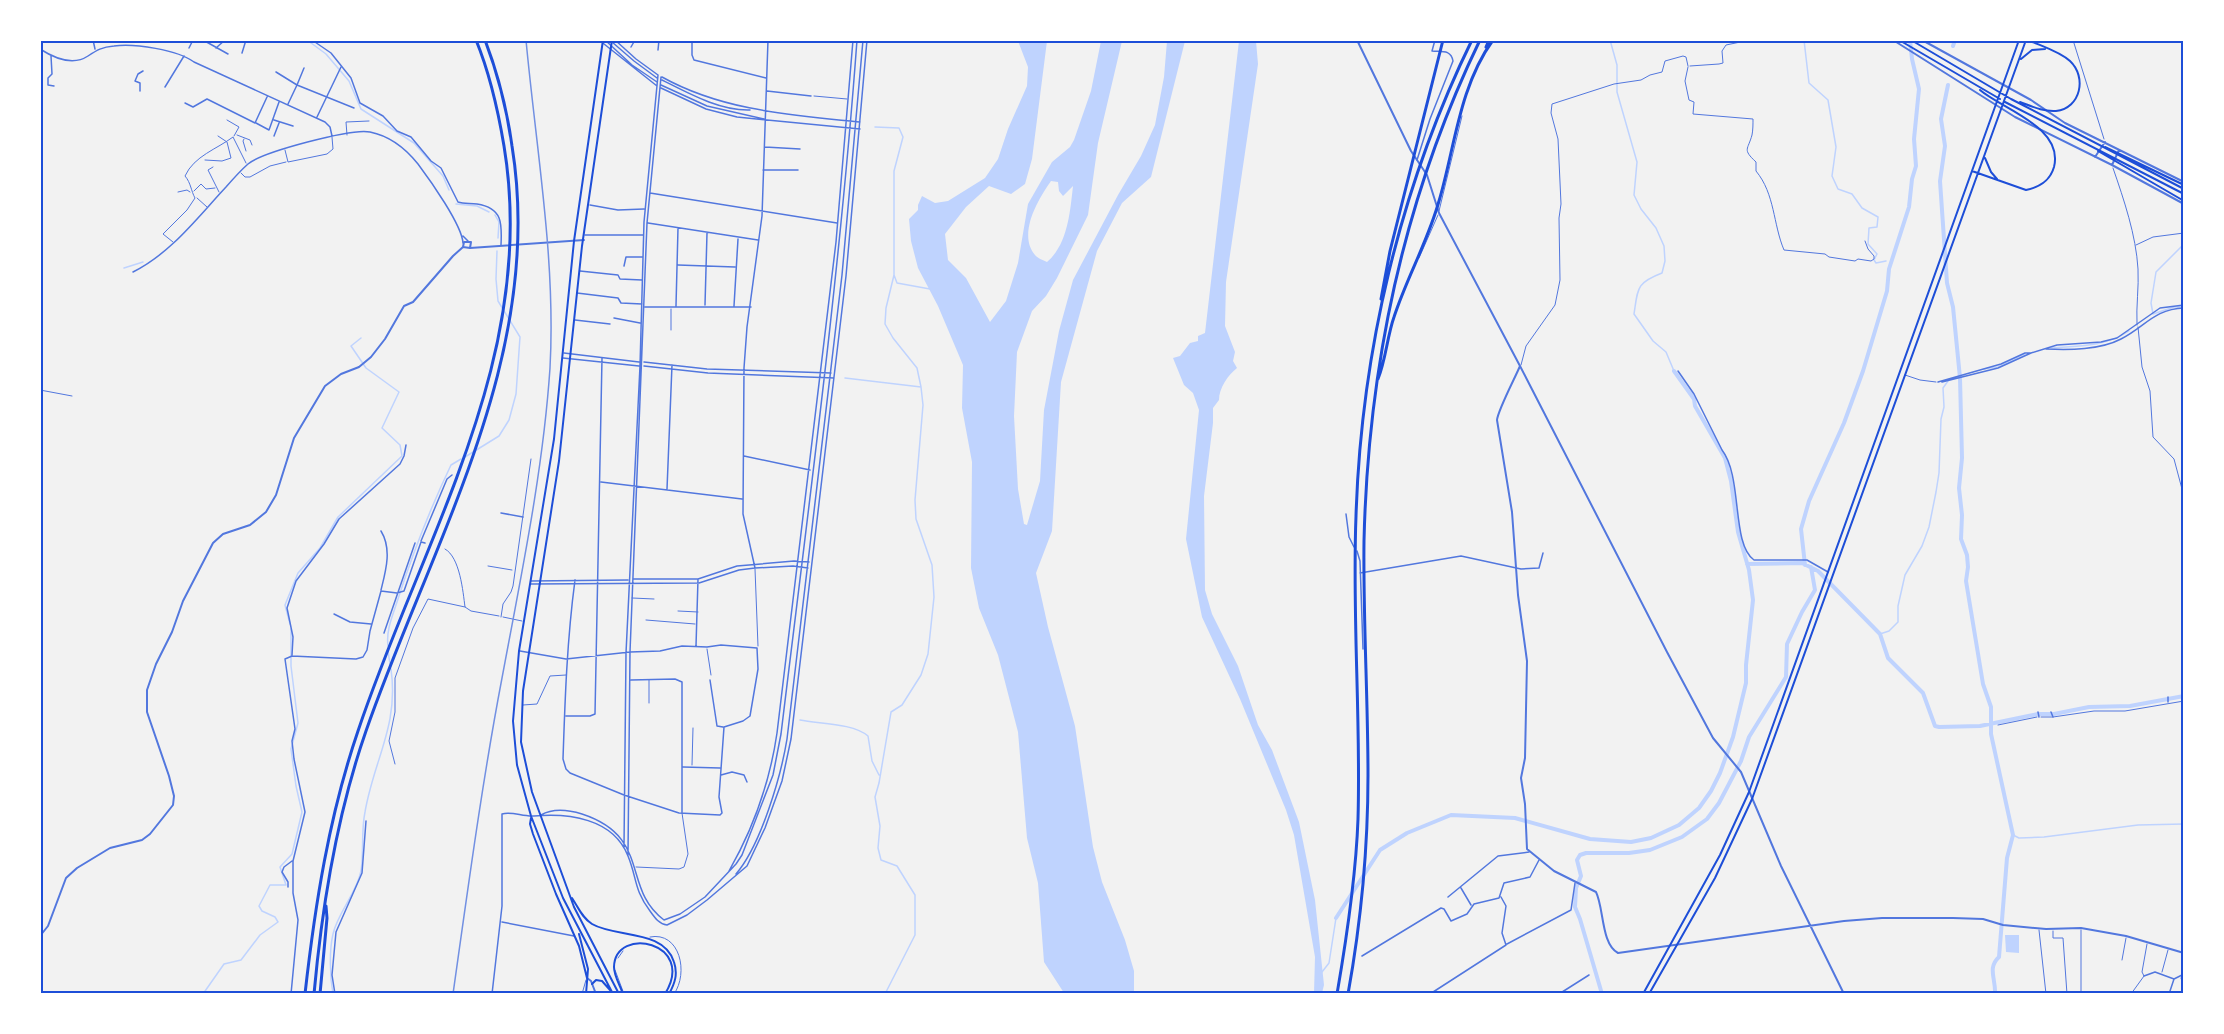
<svg xmlns="http://www.w3.org/2000/svg" width="2224" height="1034" viewBox="0 0 2224 1034" font-family="'Work Sans',sans-serif">
	<style>
		.water { fill: #bfd3fe; fill-rule: evenodd }
		.lines { fill: none; stroke-linecap: round; stroke-linejoin: round }
		.stream { stroke: #bfd3fe; stroke-width: 1.5 }
		.canal { stroke: #bfd3fe; stroke-width: 4 }
		.service { stroke: #5277de; stroke-width: 1 }
		.minor { stroke: #5277de; stroke-width: 1.5 }
		.tertiary { stroke: #5277de; stroke-width: 2 }
		.primary { stroke: #1d4ed8; stroke-width: 2 }
		.motorway { stroke: #1d4ed8; stroke-width: 3 }
		.rail { stroke: #7290e2; stroke-width: 1.5 }
		.neatline { fill: none; stroke: #1d4ed8; stroke-width: 2 }
	</style>
	<rect width="100%" height="100%" fill="#f2f2f2"/>
	<path class="water" d="M1018 41H1047L1032 159 1025 184 1011 194 989 186 966 207 945 234 948 260 966 278 990 322 1006 301 1018 263 1028 204 1052 162 1070 147 1074 140 1091 91 1101 41H1122L1098 143 1088 215 1057 278 1046 296 1032 311 1017 352 1014 416 1018 489 1024 524 1027 525 1040 481 1044 410 1059 331 1073 280 1118 195 1141 156 1155 125 1164 77 1167 41H1185L1151 177 1122 203 1097 251 1061 382 1052 531 1036 573 1048 627 1075 726 1093 847 1102 882 1125 940 1134 971V993H1064L1044 962 1038 883 1027 838 1018 732 998 655 979 608 971 568 972 462 962 408 963 365 938 306 918 268 911 241 909 219 918 210V205L922 196 935 203 948 201 985 178 998 159 1008 129 1027 86 1028 67ZM1051 181 1058 182 1059 191 1063 196 1073 186C1070 212 1068 244 1047 262 1043 260 1037 258 1035 255 1017 234 1039 198 1051 181Z
		M1239 41H1256L1258 64 1226 282 1225 326 1235 352 1233 361 1237 368C1228 375 1219 388 1219 400L1213 408V423L1204 496 1205 590 1212 614 1238 666 1258 725 1272 750 1299 822 1315 900 1324 985 1322 993H1314L1315 957 1294 835 1286 810 1240 699 1202 617 1186 539 1199 410 1193 393 1184 385 1173 358 1180 356 1190 343 1198 341V336L1205 333Z
		M2005 935H2019V953L2006 952Z"/>
	<g class="lines">
		<path class="stream" d="M307 40 326 54 349 81 361 109 414 143 443 176 449 190
			M1610 40 1617 65V92L1637 162 1634 195 1641 209 1656 228 1664 246 1665 261 1662 273C1636 283 1638 288 1634 314L1653 341 1666 352 1674 371
			M1804 40 1809 83 1828 100 1836 147 1832 176 1838 189 1852 194 1862 208 1878 217 1877 227 1869 228 1868 244 1877 254 1874 260 1876 263 1886 261
			M875 127 899 128 903 137 894 171V275L897 283 930 289
			M456 204 477 206 489 212
			M495 215 499 222 498 238
			M2184 244 2156 272 2151 303 2153 314 2174 307H2184
			M124 268 143 262
			M2050 348C2078 346 2105 347 2129 331
			M1984 369 1998 367 2025 354
			M845 378 921 387
			M465 457 499 436 509 420 516 394 520 337 498 301 496 279 497 251
			M290 624 285 605 298 573 320 548 338 517 402 456 400 445 382 428 399 392 366 368 351 346 361 338
			M1880 634 1889 631 1898 622V606L1905 575 1922 546 1929 527 1936 492 1939 473 1941 419 1944 407 1943 388 1948 381
			M388 646C386 631 392 617 397 602 412 555 430 509 451 465L461 459
			M388 651 390 664
			M800 720C819 724 853 723 868 736L872 761 879 775
			M2013 835 2019 838 2044 837 2138 825 2184 824
			M1322 972 1329 963 1336 918
			M203 994 224 964 241 960 260 935 278 922 275 917 262 911 259 906 270 885H286L280 867 292 854 302 812 296 786 291 749 298 723 291 666V629
			M333 994C330 977 329 951 333 934 338 912 357 893 361 871 364 852 361 831 365 812 374 759 399 726 391 669
			M885 994 915 935V895L897 866 881 860 878 848 880 826 875 797 879 783 891 712 902 705 921 675 928 654 934 597 932 565 916 519 915 500 923 405 921 387 917 368 893 338 885 324 886 308 894 275"/>
		<path class="canal" d="M1953 46 1955 40
			M1948 85 1941 119 1945 146 1940 181 1947 283 1953 307 1960 378 1962 458 1959 488 1962 515 1961 539 1967 555 1968 567 1966 581 1983 684 1991 707V734L2013 835 2007 858 1999 957C1987 968 1996 979 1995 994
			M1747 564 1802 563 1818 571 1880 634 1888 658 1923 693 1935 726 1939 727 1980 726 2038 714H2054L2089 707 2130 706 2184 696
			M1805 565 1801 529 1809 501 1844 423 1863 371 1887 291 1889 269 1909 207 1912 179 1916 166 1914 139 1919 89 1912 59 1910 40
			M1336 918 1380 850 1407 833 1451 815 1515 818 1590 839 1631 842 1651 838 1679 825 1699 808 1711 791 1720 773 1733 737 1746 683V665L1753 600 1749 570 1738 532 1731 481 1725 458 1695 406 1694 399 1674 371
			M1602 994 1580 919 1575 907 1576 888 1581 876 1577 860 1580 855 1586 853H1629L1650 850 1682 837 1707 819 1719 803 1741 761 1749 737 1786 677 1787 644 1802 612 1815 590 1811 567"/>
		<path class="service" d="M2073 40 2104 139
			M1690 66 1719 64 1723 63 1722 51 1726 45 1750 40
			M1688 67 1685 81 1689 100 1694 102 1693 114 1753 119C1753 124 1753 130 1752 135 1748 150 1742 149 1756 162V171C1775 194 1773 224 1784 250L1825 254 1829 257 1855 261 1858 259 1871 261 1874 259V256L1868 249 1865 241
			M814 96 847 99
			M227 120 239 127 234 136
			M237 135 250 140 252 145
			M347 135 346 122 369 121
			M244 139 243 141 246 151
			M285 150 288 162 327 154 333 149 332 137
			M205 160 222 161 231 158 227 142 218 136
			M213 167 208 170 219 192
			M2113 168C2124 200 2136 235 2138 269 2139 287 2136 306 2137 325
			M241 173 245 177H250L270 166 286 162
			M194 191 201 184 206 189 215 188
			M178 192 187 190 190 192
			M197 198 207 207
			M1439 211 1462 116
			M173 242 163 234 187 210 195 198C191 191 191 183 185 176 194 156 217 149 233 137L246 163
			M2136 245 2153 237 2184 233
			M1419 258 1438 215
			M671 309V330
			M2138 327 2142 367 2150 391 2153 437 2174 459 2182 489
			M1521 365 1526 346 1555 305 1560 280 1559 218 1561 204 1558 139 1551 113 1552 104 1614 84 1641 80 1650 75 1662 72 1665 61 1683 56 1686 57 1688 66
			M1905 375 1920 380 1936 382
			M40 390 72 396
			M445 549C460 557 463 592 465 607L471 611 499 616
			M488 566 512 570
			M755 569 758 646
			M632 598 654 599
			M678 611 698 612
			M501 617 503 604 511 592 513 586 531 459
			M503 617 522 621
			M646 620 695 624
			M707 649 711 675
			M649 703V680
			M523 705 537 704 550 676 566 675
			M2041 717H2053L2094 711H2125L2184 701
			M1998 725 2037 717
			M395 764 389 741 395 712V678L413 628 428 599 465 607
			M692 765 693 728
			M636 867 679 869 684 867 688 854 682 813
			M2039 930 2046 994
			M2053 931V938H2063L2067 994
			M650 937C680 931 689 973 674 994
			M618 958 623 951
			M2122 960 2126 938
			M615 970 624 994
			M2162 972 2168 950
			M2181 978 2184 988
			M582 994 586 980
			M2081 994V930
			M2131 994 2144 976 2142 972 2147 944"/>
		<path class="minor" d="M93 40 95 49
			M203 40 228 54
			M312 40 331 53 351 78 360 103 383 116 397 131 411 137 431 161 441 168 458 202C464 204 470 203 477 204 503 208 502 224 501 245
			M599 40 657 86
			M605 40 632 65 657 82
			M615 40 636 59 658 75
			M692 40V55L694 60 766 78
			M612 42 634 61 657 78
			M631 47 635 40
			M189 48 193 40
			M216 48 225 40
			M40 49C54 58 73 66 88 56 97 50 102 47 114 46 134 43 178 50 194 62L325 122 330 127 332 136
			M658 50 659 40
			M242 53 246 40
			M51 56 52 74 48 78V85L54 86
			M276 72 297 85 304 68
			M662 77C723 111 792 115 860 122
			M662 80C688 93 720 111 750 110
			M661 85 707 106 764 119
			M165 87 184 56
			M661 88 706 109 737 117 860 129
			M140 91V83L135 81 138 74 143 71
			M767 91 811 96
			M185 103 193 107 207 99 255 123 267 97
			M288 104 297 85 354 108
			M317 117 341 67
			M274 120 293 126
			M256 123 269 130 279 102
			M274 136 279 123
			M765 147 800 149
			M1417 160 1430 119 1453 61C1451 49 1441 52 1432 51L1435 40
			M763 170H798
			M650 193 837 223
			M590 205 618 210 644 209
			M648 223 758 240
			M585 235H643
			M463 236 468 241
			M678 265 735 267
			M624 266 626 257H642
			M580 271 618 275 620 279 642 280
			M133 272C171 253 197 218 226 187 233 179 240 171 248 164 262 152 352 128 370 132 390 136 406 149 418 164 430 180 462 225 463 243
			M577 293 618 298 621 303 642 304
			M705 305 707 233
			M676 306 678 228
			M734 306 738 239
			M645 307H751
			M614 318 640 323
			M575 320 610 324
			M2046 349C2070 350 2100 350 2121 339 2145 327 2154 309 2184 308
			M564 353 639 362
			M563 358 639 366
			M644 362 707 369 831 373
			M644 366 708 373 834 378
			M1678 371 1694 394 1722 450C1743 477 1731 544 1754 560H1807L1828 572
			M1938 382 2001 364 2025 353H2031L2057 345 2101 342 2117 338 2160 308 2184 305
			M1942 382 1998 368 2031 353
			M744 456 810 470
			M601 482 742 499
			M667 489 672 365
			M501 513 523 517
			M1346 514 1349 537 1354 547
			M381 531C392 549 386 570 381 590
			M421 541 447 479 452 475
			M1357 551 1360 561 1363 649
			M755 568 743 514 744 368 747 327 762 216 768 40
			M1360 573 1461 556 1521 569 1539 568 1543 553
			M633 579H698L737 566 794 561 809 562
			M531 581 628 580
			M531 584 699 583 739 570 755 568 793 566 808 568
			M334 614 350 622 371 624
			M384 633 415 543
			M696 646 698 579
			M520 651 566 659 630 652 660 651 682 646 707 647 721 645 757 648 758 669 750 716 743 721 724 727 719 797 722 813 720 815 679 813 624 795 570 773 566 769 563 759C565 699 567 640 575 580
			M292 655 293 637 287 608 296 581 324 544 339 519 400 464 404 456 406 445
			M631 680 675 679 682 682V812
			M710 680 717 726 723 727
			M2168 697V702
			M2038 712 2039 717
			M2051 712 2053 717
			M566 716H590L595 714 602 358
			M683 767 720 768
			M721 775 732 772 744 775 747 782
			M541 815C553 808 569 810 582 814 652 837 621 888 664 920L680 914 705 897 736 864 742 855 773 775 781 734C809 503 840 272 857 40
			M624 847 626 653 640 366 644 222 658 75
			M628 855 630 652 647 223 661 77
			M729 871C753 829 770 781 777 733L836 242 853 40
			M736 874C761 845 781 776 787 739L842 275 863 40
			M288 887V882L282 872 284 867 292 861
			M1461 888 1471 905
			M1448 897 1498 856 1529 852
			M502 922 574 936
			M1507 944 1571 910 1575 883
			M1362 956 1441 908 1444 909 1451 921 1467 914 1474 904 1499 898 1504 883 1530 877 1539 860
			M2144 976 2155 972 2174 979
			M291 994 298 920 293 893V861L305 812 294 759 292 741 295 729 285 659 292 656 356 659 363 657 367 650 370 631 381 591 397 593 404 591 421 542 425 543
			M335 994 332 975 336 932 362 873 366 821
			M492 994 502 906V814C512 811 523 817 534 816 568 813 613 818 628 856 637 878 634 890 650 911 655 918 659 924 667 925L687 915 707 900 747 866 765 828 782 781 791 739 846 276 867 40
			M1430 994 1506 945 1502 933 1506 906 1501 897
			M1559 994 1589 975
			M2169 994 2174 979 2184 974"/>
		<path class="tertiary" d="M1357 40 1411 151 1427 175 1439 213 1520 366 1667 652 1713 738 1741 772 1781 866 1844 994
			M1893 40 2015 117 2112 165 2184 204
			M1922 40 2031 100 2065 123 2184 182
			M2095 157 2105 142
			M2112 165 2119 150
			M470 248 584 240
			M1520 366C1515 378 1498 410 1497 420L1512 512 1518 595 1527 661 1525 758 1521 778 1525 804 1527 849 1554 871 1596 892C1604 908 1601 944 1618 953L1844 921 1882 918H1953L1983 919 2003 925 2046 929 2081 928 2126 936 2184 953
			M40 936 48 926 66 878 77 868 110 848 142 840 150 834 173 805 174 796 169 776 147 712V690L156 664 172 632 183 601 213 543 223 534 250 525 266 512 276 495 294 438 325 386 341 374 359 367 371 357 385 339 404 306 413 302 453 256 463 247 464 242H471L470 248 463 247
			M587 978 591 981 596 994"/>
		<path class="primary" d="M603 40 574 241 554 439 519 651 513 721 517 765 531 816 563 898 613 994
			M612 40 582 246 559 461 523 691 521 742 532 792 574 907 619 994
			M1899 40 2000 99
			M1911 40 2011 99 2184 189
			M2021 59 2032 50 2045 49
			M2005 102 2184 194
			M2020 102C2031 106 2043 112 2056 111 2081 108 2087 77 2070 61 2059 51 2041 46 2028 40
			M2105 147 2184 185
			M2098 151 2184 201
			M1985 158 1991 172 1997 179
			M1972 171 2026 190C2040 187 2050 181 2054 167 2064 127 2002 109 1980 90
			M531 818 530 824 533 834 556 894 579 946 587 978
			M572 898C578 907 582 918 592 924 616 938 664 929 674 962 678 974 675 983 669 994
			M579 934 588 969 586 994
			M592 984 596 980 602 981 610 990
			M623 994C620 985 614 976 614 967 615 925 697 942 665 994
			M1643 994 1720 855 1749 792 2019 40
			M1649 994 1715 878 1752 799 2026 40"/>
		<path class="motorway" d="M1486 47 1489 40
			M1381 299 1390 251 1443 40
			M1378 379C1386 359 1387 337 1394 317 1407 277 1428 241 1439 201 1455 147 1459 87 1493 40
			M305 994C315 905 329 816 358 731 422 539 539 357 504 146 498 110 490 74 476 40
			M314 994C322 906 337 814 366 731 432 541 546 355 512 146 507 110 498 74 485 40
			M320 994 327 918 326 906
			M1337 994C1347 936 1356 877 1358 819 1361 718 1352 617 1356 516 1361 353 1400 187 1472 40
			M1348 994C1361 922 1368 848 1368 775 1368 697 1363 619 1364 541 1368 367 1404 197 1480 40"/>
		<path class="rail" d="M453 994C468 888 482 783 502 678 521 576 543 472 550 368 556 260 536 148 526 40"/>
	</g>
	<rect width="2224" height="1034" fill="none" stroke="#ffffff" stroke-width="84"/>
	<rect x="42" y="42" width="2140" height="950" class="neatline"/>
</svg>
